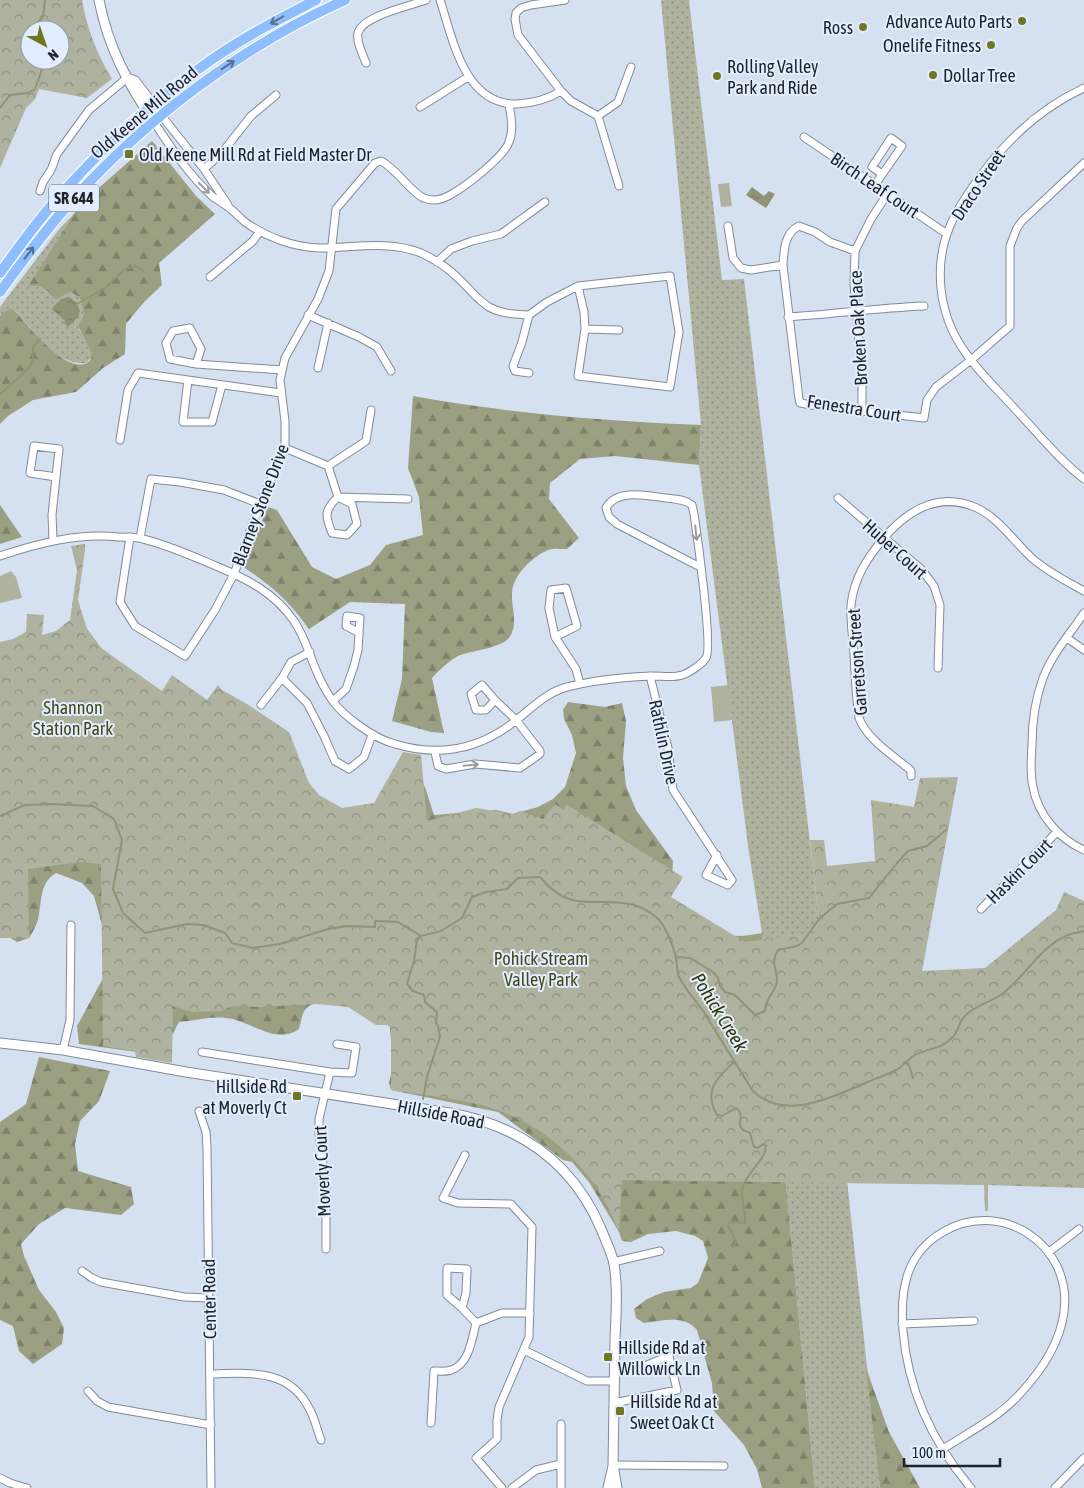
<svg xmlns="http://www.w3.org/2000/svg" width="1084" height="1488" viewBox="0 0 1084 1488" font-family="'Asap Condensed',sans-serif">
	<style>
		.grass { fill: url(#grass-dots) }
		.forest { fill: url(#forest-firs) }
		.park { fill: url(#park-crowns); fill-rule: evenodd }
		.garden { fill: #afb29e }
		.water { fill: url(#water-ripples) }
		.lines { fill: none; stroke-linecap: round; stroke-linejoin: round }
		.stream { stroke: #8f9477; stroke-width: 2 }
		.minor-casing { stroke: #808b9a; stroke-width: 9 }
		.tertiary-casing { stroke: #808b9a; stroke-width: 11 }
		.primary-casing { stroke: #fff; stroke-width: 12 }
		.minor { stroke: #fff; stroke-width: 7 }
		.tertiary { stroke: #fff; stroke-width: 9 }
		.primary { stroke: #8ebefd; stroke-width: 10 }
		.oneway { stroke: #567093 }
		.oneway2 { stroke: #9a9c9f }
		.poi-dot { fill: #6e7721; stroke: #e2eeff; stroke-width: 2 }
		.labels { text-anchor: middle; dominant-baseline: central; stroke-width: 4; stroke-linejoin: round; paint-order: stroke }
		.shield { fill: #e2eeff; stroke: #5a6069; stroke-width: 1 }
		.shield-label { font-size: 16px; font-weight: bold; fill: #1f2329 }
		.poi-label { font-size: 18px; fill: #1f2329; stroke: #e2eeff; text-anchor: start }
		.street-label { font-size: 18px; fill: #1f2329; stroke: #e2eeff }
		.park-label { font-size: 18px; fill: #434815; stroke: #e2eeff }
		.water-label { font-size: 19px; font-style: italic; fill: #303500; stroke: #e2eeff }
	</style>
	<defs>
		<pattern id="grass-dots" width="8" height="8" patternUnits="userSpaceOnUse" patternTransform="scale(1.25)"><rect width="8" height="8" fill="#afb29e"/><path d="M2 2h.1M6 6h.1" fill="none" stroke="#8e9081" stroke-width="1.8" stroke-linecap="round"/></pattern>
		<pattern id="forest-firs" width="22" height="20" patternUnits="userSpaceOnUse" patternTransform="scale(1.25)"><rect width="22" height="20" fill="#9ba082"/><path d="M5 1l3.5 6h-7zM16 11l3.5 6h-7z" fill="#7e826a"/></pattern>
		<pattern id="park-crowns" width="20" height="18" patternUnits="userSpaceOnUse" patternTransform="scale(1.25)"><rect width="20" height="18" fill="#afb29e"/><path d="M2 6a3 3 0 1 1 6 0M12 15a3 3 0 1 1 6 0" fill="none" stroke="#8e9081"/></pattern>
		<pattern id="water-ripples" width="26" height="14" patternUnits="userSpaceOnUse" patternTransform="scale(1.25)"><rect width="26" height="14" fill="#8f9477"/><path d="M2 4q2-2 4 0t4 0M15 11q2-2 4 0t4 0" fill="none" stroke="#747862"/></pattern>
	</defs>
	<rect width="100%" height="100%" fill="#d5e1f1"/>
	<path class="grass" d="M661 0H689L722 280 744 279 819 919 880 1488H815L762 933 749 853 699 465 701 425Z
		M73 215 29 285 44 288 55 298 71 292 80 298 84 314 78 327 91 353 92 357 86 363C54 366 34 329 13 309H9L0 316V307L60 228Z"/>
	<path class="forest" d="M152 141 196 196 215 214 159 263 162 285 143 303 126 324 125 354 103 368 76 392 33 400 8 416 0 424V316L9 309H13C27 323 64 374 87 363 91 361 92 357 91 353L78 326 84 314 80 298 71 292 55 299C45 288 43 286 29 286L30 283 73 215 84 201Z
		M413 396C508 413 604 421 701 425L699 465 615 456 580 459 550 483 549 499 579 538 567 549C561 549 553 548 548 550 532 557 513 575 512 593 511 608 519 624 509 638 499 649 472 650 458 656 448 662 439 670 432 678L444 733 431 732 392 721 402 679 405 604 350 602 309 629C288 600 272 586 242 566L268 507 277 510 312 567 336 579 370 565 386 545 423 535 419 497 408 468Z
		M0 505 22 537 0 544Z
		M87 629 101 648 337 830 418 778 425 787 434 815 496 810 513 814 538 807 553 799 565 787 576 753 572 735 564 719 563 710 568 702 605 707 622 703 626 721 623 758 626 786 636 810 673 861 671 897C689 911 714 935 738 936 746 936 754 934 762 933L815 1488H762L757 1469 744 1445 714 1411 712 1383 697 1330C684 1314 662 1321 644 1323L636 1318 634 1309 647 1299 664 1292 691 1288 698 1283 708 1258 703 1241 695 1236 676 1231 648 1234 631 1242 622 1241 619 1232 589 1182 572 1162 563 1160 498 1112 391 1090 389 1083 393 1065 389 1014 319 1002C302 1006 303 1014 299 1029 274 1046 251 1020 226 1018 211 1016 194 1021 179 1022L170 1039 166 1056 79 1044 77 1026 102 980 110 954 94 896 82 883 56 873C39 883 42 902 38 920 36 926 32 933 29 938L17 942 9 937 0 686Z
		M39 1057 110 1071 99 1101 80 1121 75 1144 78 1171 131 1187 134 1204 121 1215 65 1208 39 1224 21 1244 24 1256 39 1290 56 1312 64 1328 62 1344 33 1364 19 1351 13 1326 0 1320V1122L26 1104Z
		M866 1368 889 1432 920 1488H880Z"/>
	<path class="park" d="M0 0H82C87 29 97 54 112 79L87 98 39 89 35 99 26 108 0 168ZM30 30H60V60H30Z
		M85 544V550L78 600 87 629 101 648 162 691 172 675 207 700 218 685 222 690 247 704 289 732 309 783 319 795 342 808 374 803 403 752 421 755 427 821 476 808 513 814 520 811 543 819 555 804 564 810 566 804 683 877 671 897 745 942 795 935 812 937 819 919 810 840H824L827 866 875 861 871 800 914 807 920 778 958 777 922 971 985 968 1056 910 1064 892 1084 901V1188L988 1185V1211H985L984 1185 622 1180 619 1232C597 1172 547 1123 485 1106 454 1098 422 1095 391 1090V1028L387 1025H376L348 1007 317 1004 259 1007 232 1006 221 1011 192 1012 173 1006 172 1063 136 1057 135 1051 103 1046 101 864 81 862 28 869 29 938H0V642L13 639 26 632 27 614 44 615 42 635 56 631 70 620 77 570 71 546Z"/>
	<path class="garden" d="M729 183 732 206 721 207 718 184Z
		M11 571 16 577 22 598 0 603V576Z
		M728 685 732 720 714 722 711 687Z
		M1043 1099 1052 1109 1035 1124 1027 1114Z"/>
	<path class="water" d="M752 187 764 196 769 191 775 194 766 208 746 195Z
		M69 297 76 302 80 311 78 317 68 327 64 323 65 321 52 309 53 307 61 299Z"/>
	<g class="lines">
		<path class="stream" d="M30 50C17 32 34 28 43 17L45 0
			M0 108 10 95 28 93 35 89 42 69 39 60
			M75 305 105 288 125 269 136 266 143 271
			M0 394 28 369 33 360V347L40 339
			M0 816 25 805 52 804 93 806 114 819 122 840 113 889 123 913 145 933 187 924 204 925 225 933 232 943 253 948 280 944 328 929 347 926 375 927V921L398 922 421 936 441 931 462 918 472 897 486 892 507 889 518 878 540 877C572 916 595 895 634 905 641 907 651 913 657 918 665 924 674 948 676 958 677 965 677 971 679 977 686 991 697 1001 705 1014 721 1040 737 1066 753 1091 784 1121 830 1098 863 1084 874 1079 887 1075 898 1069 904 1065 909 1058 915 1055 930 1047 939 1051 953 1037 958 1032 959 1021 966 1015 976 1005 991 1002 1002 994 1025 977 1039 948 1066 936 1071 933 1078 933 1084 931
			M421 936 417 940 414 961 407 984 413 991 424 995 425 1002 437 1012 436 1023 438 1026 440 1037 427 1077 423 1099
			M676 957 690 958 713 972 718 978 720 986 725 992 735 995 755 1015 765 1011C765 997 776 993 777 981 777 968 770 963 778 950L797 946 802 943 819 919 837 904 869 898 897 863 908 851 927 846 946 830
			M906 1062 910 1068 913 1078
			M733 1248 736 1241 728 1225 730 1222 745 1223C747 1210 738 1197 744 1184 749 1170 765 1161 766 1146L763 1144 758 1148 754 1147 750 1133 743 1130 740 1126C740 1118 743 1112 736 1108L722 1116 717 1115C703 1090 717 1078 734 1062"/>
		<defs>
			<path id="minor" d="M440 0C453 39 464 105 517 104 534 103 547 100 561 91L571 101 598 116
				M366 63C363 55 356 42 358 33 362 16 410 6 426 0
				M1084 88C1041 108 1007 139 979 178 968 193 957 209 950 226 933 266 939 314 963 349 977 371 998 390 1015 409 1037 432 1058 459 1084 479
				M561 91 518 35 515 19 516 13 521 8 531 5 565 0
				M420 107 468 77
				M161 115 204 169 228 205
				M598 116 619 186
				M598 116 618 102 631 67
				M154 122C171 148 189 175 212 196 217 200 223 203 228 207 234 211 239 217 245 222 266 237 293 247 319 248 353 248 388 240 421 253 434 259 448 268 458 278 469 288 476 299 489 307 501 314 515 314 529 315
				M804 137 947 234
				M204 169 221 154 251 116 276 95
				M874 186 902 146 891 138 872 167 882 174
				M40 191 43 182 51 170 57 154 89 110 127 78
				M728 226 733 258 741 268 751 270 783 265
				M855 251 830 242 815 232 799 226C784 233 784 251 783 265L799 399 800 403 811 405 924 418 927 400 936 387 971 360 1010 326V246L1017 228 1022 221 1084 163
				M437 262 451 249 472 241 501 234 545 202
				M210 277 253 241 260 231
				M308 315 359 337 377 347 391 371
				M529 315 547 302 578 286 670 276 679 332 670 387 578 376 585 329 584 312 578 286
				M788 317C833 314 878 308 924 306
				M585 329 619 330
				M196 364 201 349 190 328 173 331 166 343 170 359 196 364 282 370
				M318 368 328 323
				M529 373 515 371 513 366 522 342 529 315
				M188 380 183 422H212L222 385
				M371 410 366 441 328 466 338 497 408 499
				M862 412V377L854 284 855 251 871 219 888 193
				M120 440 128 390 138 373 281 393
				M34 446 59 449 56 477 30 473Z
				M285 448 328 466
				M338 497 352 504 357 524 347 535 332 533C325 516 324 510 338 497Z
				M838 498 922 570 934 586 940 605 938 668
				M130 537 120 602 135 626 185 656 215 610 234 574 260 504 285 448V421L280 380 285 358 318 299 329 271 336 209 375 163 381 161C397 169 411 193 424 198 433 202 443 199 450 195 465 187 504 157 509 142 514 130 511 116 509 104
				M140 538 151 479 180 482 224 490 260 504
				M53 540 52 515 56 477
				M0 556C39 543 77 533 119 537 127 537 136 537 143 539 168 545 192 556 216 566 247 579 275 593 294 621 305 637 309 654 316 670 320 680 326 691 332 700 344 717 375 739 395 744 438 757 478 750 514 722 532 708 547 691 571 686 596 680 627 677 653 676 662 676 674 678 682 675 689 673 702 664 706 658 713 648 697 534 694 514L692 505C685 499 675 499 666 498 648 496 617 488 606 508L609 517 617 524 700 567
				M1084 613C1070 634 1052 654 1043 678 1035 700 1032 722 1032 745 1031 759 1030 774 1033 787 1038 815 1059 839 1084 850
				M555 637 549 608 551 590 566 588 577 626 555 637 576 669 580 684
				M1067 638 1084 650
				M650 676 668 748 673 790 732 880 728 885 706 875 717 855
				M282 678 291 662 310 652
				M333 701 346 689 354 666 358 650 360 618 347 616 346 626 358 632
				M261 705 282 678 307 703 324 736 335 761 349 769 364 757 372 735
				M435 752 438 766 446 769 475 764 520 768 540 754V751L516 720 495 700 482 685 471 694 476 710H486L495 700
				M911 776V771L908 768C891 754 867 739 859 718 856 697 855 675 854 654 853 638 850 621 851 605 854 578 867 558 884 538 908 510 939 491 977 508 1000 519 1014 542 1033 559 1048 572 1066 581 1084 591
				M981 909 1057 832
				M63 1050 70 1020 71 925
				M202 1052 330 1072
				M199 1111 206 1132 207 1147 211 1488
				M465 1155 443 1198 458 1203 511 1204 532 1227 529 1337 499 1407 497 1420V1439L476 1458 502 1488
				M326 1249V1189L319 1133V1119L330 1072 352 1073 356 1047 337 1044
				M1049 1252 1079 1229
				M613 1262 660 1251
				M82 1271 92 1278 101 1282 184 1297 208 1298
				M462 1308 447 1295V1268L467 1269 466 1293 462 1308 476 1323
				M476 1323 502 1313H530
				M902 1324 974 1321
				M524 1350 587 1381H614
				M210 1374C249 1373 290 1368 310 1410 315 1419 317 1430 321 1440
				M88 1391 97 1401 108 1407 211 1425
				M614 1403 677 1390 669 1356 647 1365
				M431 1423 434 1371C439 1371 446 1372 451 1370 469 1365 472 1339 476 1323
				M561 1424V1488
				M943 1449C968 1433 997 1418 1017 1397 1039 1374 1060 1344 1064 1312 1073 1244 1000 1198 943 1232 905 1254 900 1291 903 1331 908 1390 933 1443 971 1488
				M613 1465 724 1466
				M0 1478 10 1483 27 1488
				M512 1488 536 1470 561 1464
				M1055 1488 1084 1458"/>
			<path id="tertiary" d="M99 0C108 47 127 82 154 122
				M127 78 135 81 161 115
				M0 1043 63 1050 186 1072 450 1113C521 1126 574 1164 602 1231 606 1242 612 1253 614 1264 618 1288 616 1315 615 1340 614 1382 614 1423 613 1465L617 1488
				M608 1488 613 1466"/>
			<path id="primary" d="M0 273C21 244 42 215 66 189 109 141 160 95 214 58 246 36 281 18 316 0
				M0 292C22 262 45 230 70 203 146 118 241 47 345 0"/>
		</defs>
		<use href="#minor" class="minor-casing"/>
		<use href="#tertiary" class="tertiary-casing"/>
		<use href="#primary" class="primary-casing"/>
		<use href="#minor" class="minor"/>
		<use href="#tertiary" class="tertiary"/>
		<use href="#primary" class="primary"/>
	</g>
	<defs><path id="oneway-shaft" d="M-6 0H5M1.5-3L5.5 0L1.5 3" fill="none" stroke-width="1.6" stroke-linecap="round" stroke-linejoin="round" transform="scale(1.25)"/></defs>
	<g class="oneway">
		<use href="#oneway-shaft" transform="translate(277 20) rotate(150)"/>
		<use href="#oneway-shaft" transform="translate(228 65) rotate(-33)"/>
		<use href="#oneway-shaft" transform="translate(29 253) rotate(-52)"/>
	</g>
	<g class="oneway2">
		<use href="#oneway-shaft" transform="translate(204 188) rotate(45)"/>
		<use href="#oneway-shaft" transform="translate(696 533) rotate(84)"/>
		<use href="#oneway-shaft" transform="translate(471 765) rotate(-5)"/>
	</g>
	<g class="poi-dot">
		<circle cx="1022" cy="21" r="5"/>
		<circle cx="863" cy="27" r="5"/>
		<circle cx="991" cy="45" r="5"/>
		<circle cx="933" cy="75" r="5"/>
		<circle cx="717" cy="76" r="5"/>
		<rect x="124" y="149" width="10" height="10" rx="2.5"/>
		<rect x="292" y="1091" width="10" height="10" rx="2.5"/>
		<rect x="603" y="1352" width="10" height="10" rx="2.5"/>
		<rect x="615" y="1406" width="10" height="10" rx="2.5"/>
	</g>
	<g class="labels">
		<rect class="shield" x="49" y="184.5" width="50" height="27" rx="4"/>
		<g class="shield-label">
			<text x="74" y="198">SR 644</text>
		</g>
		<g class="poi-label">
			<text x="1012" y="21" text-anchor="end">Advance Auto Parts</text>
			<text x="853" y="27" text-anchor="end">Ross</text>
			<text x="981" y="45" text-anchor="end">Onelife Fitness</text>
			<text x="727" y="66">Rolling Valley<tspan x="727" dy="21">Park and Ride</tspan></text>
			<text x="943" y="75">Dollar Tree</text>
			<text x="139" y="154">Old Keene Mill Rd at Field Master Dr</text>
			<text x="287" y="1086" text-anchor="end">Hillside Rd<tspan x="287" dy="21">at Moverly Ct</tspan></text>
			<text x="618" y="1347">Hillside Rd at<tspan x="618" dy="21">Willowick Ln</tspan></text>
			<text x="630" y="1401">Hillside Rd at<tspan x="630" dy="21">Sweet Oak Ct</tspan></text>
		</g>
		<g class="street-label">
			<text transform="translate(144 112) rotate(-40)">Old Keene Mill Road</text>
			<text transform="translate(875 185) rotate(34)">Birch Leaf Court</text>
			<text transform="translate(978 185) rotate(-56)">Draco Street</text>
			<text transform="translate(858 328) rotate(-93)">Broken Oak Place</text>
			<text transform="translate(854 408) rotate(9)">Fenestra Court</text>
			<text transform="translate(260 505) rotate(-69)">Blarney Stone Drive</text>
			<text transform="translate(895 549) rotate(42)">Huber Court</text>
			<text transform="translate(857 662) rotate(-94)">Garretson Street</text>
			<text transform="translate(664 742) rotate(78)">Rathlin Drive</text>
			<text transform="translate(1019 871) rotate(-45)">Haskin Court</text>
			<text transform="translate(441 1114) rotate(11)">Hillside Road</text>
			<text transform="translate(322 1171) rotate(-93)">Moverly Court</text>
			<text transform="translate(209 1299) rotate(-91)">Center Road</text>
		</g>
		<g class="park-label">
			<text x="73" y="707">Shannon<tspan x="73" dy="21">Station Park</tspan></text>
			<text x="541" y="958">Pohick Stream<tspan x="541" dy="21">Valley Park</tspan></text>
		</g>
		<g class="water-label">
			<text transform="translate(720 1012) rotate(58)">Pohick Creek</text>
		</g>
	</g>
	<g transform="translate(45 45) rotate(140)"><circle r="24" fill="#e2eeff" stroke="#949da9"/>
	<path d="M0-4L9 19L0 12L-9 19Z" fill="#6e7721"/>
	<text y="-8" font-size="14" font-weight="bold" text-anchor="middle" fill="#1f2329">N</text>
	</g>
	<path d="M904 1458v8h96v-8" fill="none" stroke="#1f2329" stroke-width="2.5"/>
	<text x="912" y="1458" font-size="15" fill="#1f2329" stroke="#e2eeff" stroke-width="4" paint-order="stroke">100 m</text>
</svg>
